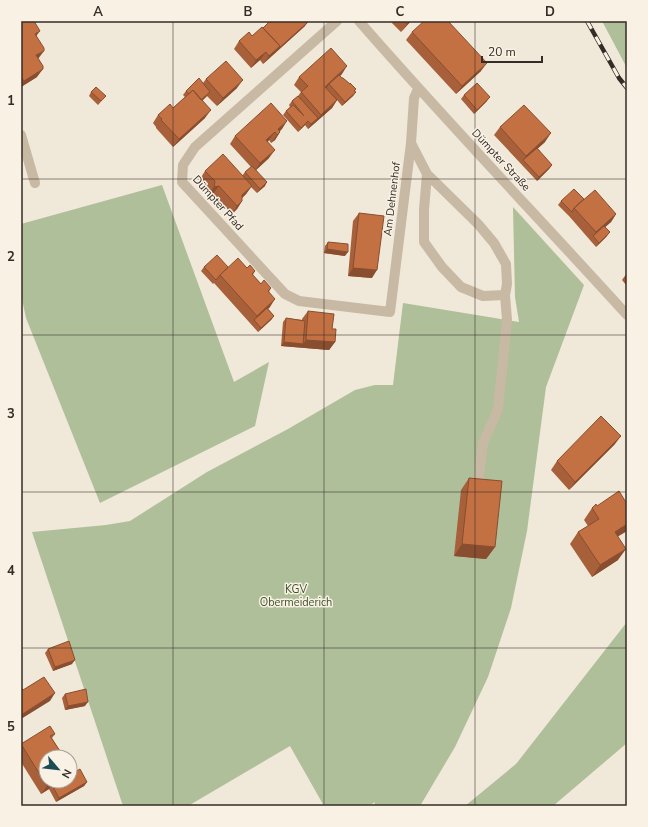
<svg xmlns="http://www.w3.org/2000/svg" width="648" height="827" viewBox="0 0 648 827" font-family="'Nunito Sans',sans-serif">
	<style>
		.green { fill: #aebf99 }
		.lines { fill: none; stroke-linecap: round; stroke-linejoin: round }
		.service { stroke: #c8b9a5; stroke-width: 10 }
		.minor { stroke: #c8b9a5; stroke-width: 10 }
		.rail-casing { stroke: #342c26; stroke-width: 4.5 }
		.rail { stroke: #f8f1e4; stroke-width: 3; stroke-dasharray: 9; stroke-linecap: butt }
		.wall { fill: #a8603a }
		.shaded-wall { fill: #884e2f }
		.building { fill: #c37043; stroke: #884e2f }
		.grid { fill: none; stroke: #342c26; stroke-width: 1; stroke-opacity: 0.55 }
		.labels { text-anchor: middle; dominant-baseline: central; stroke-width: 3; stroke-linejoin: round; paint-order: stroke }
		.street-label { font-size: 11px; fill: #342c26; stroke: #f8f1e4 }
		.park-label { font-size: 11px; fill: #3f512a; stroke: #f8f1e4 }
		.neatline { fill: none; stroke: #342c26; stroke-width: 1.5 }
		.grid-label { font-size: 13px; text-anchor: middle; font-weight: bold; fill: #342c26 }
	</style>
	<rect width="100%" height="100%" fill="#f0e8d8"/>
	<path class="green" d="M602 21H627V68Z
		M162 185 234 382 269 362 255 426 100 503 26 318 21 294V224Z
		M513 207 584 285 546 387 527 531 511 608 488 677 455 747 420 806H374L375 802 369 806H324L290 746 188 806H123L32 532 106 525 130 521 207 472 288 429 355 390 375 385H393L403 303 519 322 515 297Z
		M627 622V743L553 806H465L516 764Z"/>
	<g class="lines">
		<path class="service" d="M411 143 427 174 424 210V242L442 267 461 287 483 296 505 295
			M427 174 478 224 494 243 506 264 507 284 505 295 507 320 498 409 483 443 478 482"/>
		<path class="minor" d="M337 21 195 147 183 165 182 182 285 294 299 301 390 312 411 143 414 98 418 89
			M359 21C446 121 538 217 627 315
			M21 135 35 183"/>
		<defs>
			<path id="rail" d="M587 21 619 78 627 88"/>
		</defs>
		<use href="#rail" class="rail-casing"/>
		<use href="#rail" class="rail"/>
	</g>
	<path class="wall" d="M21 21 37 36 38 58 37 77 21 87Z
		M390 21H411L401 32Z
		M305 26 263 64 260 60 251 68 234 49 239 41 252 36 263 28Z
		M412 32 481 71 456 94 406 40Z
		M342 74 340 76 356 89 354 91 356 92 353 96 342 106 337 100 332 108 315 123 308 129 305 125 298 132 283 115 286 111 290 107 289 105 292 101 298 96 301 92 294 85 299 77Z
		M206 79 237 88 217 106 207 96 202 101 205 118 173 147 156 128V127L153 123 158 115 173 108 185 97 183 95 186 91 203 83Z
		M91 92 106 96 98 105 89 96Z
		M464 95 487 101 474 114 461 99Z
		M500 127 545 142 537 149 552 165 549 169 537 181 494 135Z
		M282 129 280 131V132L275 140 271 143 269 140 268 142 269 158 256 170 265 186 257 193 251 187 246 194 242 198V201L237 209 232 214 213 194 208 195 209 189 200 179 205 171 242 176 245 172 251 167 230 144 235 136Z
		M584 199 616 214 611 222 605 227 607 236 596 247 569 216 558 205 561 201Z
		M359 213 372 278 348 276 353 221Z
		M328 242 345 256 324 253 325 246Z
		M204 267 247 268 255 271 253 275 261 284 271 288 269 292 270 307 268 309 274 316 271 320 258 332 214 283 213 284 201 271Z
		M627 273V286L622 280Z
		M308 311 332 329 335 342 329 350 281 346 283 322 286 318 302 320V319Z
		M615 444 569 490 551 470 557 461Z
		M469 478 495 547 486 559 454 556 461 490Z
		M597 506 627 531 618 536V560L592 577 570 544 578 532 588 526 584 520 592 508Z
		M48 649 72 664 53 671 45 653Z
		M65 694 85 706 65 710 62 698Z
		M55 734 52 738 73 773 87 782 84 786 56 802 49 789 41 794 21 762V744Z"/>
	<path class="shaded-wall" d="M410 21H411L401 32 407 24Z
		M308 22 305 26 263 64 269 56Z
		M40 31 34 39 35 34Z
		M44 51 38 59 36 55Z
		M266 52 260 60 251 68 256 60Z
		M487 63 481 71 456 94 462 86Z
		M347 66 342 74 330 85 329 84 326 89 325 87Z
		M43 69 37 77 21 87V85L24 81Z
		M243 80 237 88 217 106 223 98Z
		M210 92 207 96 195 107 198 103Z
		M356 92 353 96 342 106 345 102Z
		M490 97 487 101 474 114 477 110Z
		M337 100 332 108 308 129 311 124 318 118 321 115Z
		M211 110 205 118 173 147 179 139Z
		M287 121 282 129 276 134 278 129Z
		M308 121 305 125 298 132 301 128Z
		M275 132 269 140 261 148 266 140Z
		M280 132 275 140 271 143 277 135Z
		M551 133 545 142 524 161 523 160 526 156Z
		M275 150 269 158 255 171 260 163Z
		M552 165 549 169 537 181 539 177Z
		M267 182 265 186 257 193 260 189Z
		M219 186 213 194 208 195 214 187Z
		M252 186 246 194 237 203 242 195Z
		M242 201 237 209 232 214 237 206Z
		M616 214 611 222 594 237 593 236 596 232Z
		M610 232 607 236 596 247 599 243Z
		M327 249 348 252 345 256 324 253Z
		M353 268 377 270 372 278 348 276Z
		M275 299 270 307 255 321 254 320 257 316Z
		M274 316 271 320 258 332 261 328Z
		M306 340 335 342 329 350 281 346 284 342 303 344Z
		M621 436 615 444 569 490 575 482Z
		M627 524V531L607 543 615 532Z
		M462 544 495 547 486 559 454 556Z
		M626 549 618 560 592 577 600 565Z
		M75 660 72 664 53 671 55 667Z
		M55 693 50 701 21 719V715Z
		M88 702 85 706 65 710 68 706Z
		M76 769 70 777V772Z
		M55 781H63L52 785 49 789 41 794 47 786Z
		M87 782 84 786 56 802 59 798Z"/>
	<path class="building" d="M21 21H34L40 31 35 34 44 48V51L36 55 43 66V69L24 81 21 77Z
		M270 21H307L308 22 277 50 280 46 263 28Z
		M404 21H410L407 24Z
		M424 21H448L487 63 462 86 412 32Z
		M262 27 280 46 269 56 266 52 256 60 239 41 249 32 252 36Z
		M331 48 347 66 325 87 337 100 321 115 301 92 308 86 299 77Z
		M226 61 243 80 223 98 206 79Z
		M339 75 342 78H343L350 84V83L356 89 354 91 356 92 345 102 329 84Z
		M199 78 210 92 201 100 193 90 189 94 186 91Z
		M477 83 490 97 477 110 464 95Z
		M96 87 106 96 101 101 91 92Z
		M193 90 211 110 179 139 161 120 162 119 158 115 170 104 173 108Z
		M298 96 318 118 311 124 308 121 301 128 286 111 293 105 304 116 292 101Z
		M271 103 287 121 278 129 280 132 277 135 275 132 266 140 275 150 260 163 235 136Z
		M524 105 551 133 526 156 500 127Z
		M537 148 552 165 539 177 523 160Z
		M223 154 252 186 242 195V201L237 206 219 186 214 187 215 181 205 171Z
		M252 166 267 182 260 189 245 172Z
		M574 189 584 199 574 208 572 212 561 201Z
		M595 190 616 214 596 232 574 208Z
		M359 213 384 216 377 270 353 268Z
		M604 226 610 232 599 243 593 236Z
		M328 242 348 244V252L327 249Z
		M217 255 228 267 220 275 216 280 204 267Z
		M238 258 247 268 250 265 255 271 252 274 261 284 264 280 271 288 268 291 275 299 257 316 220 275Z
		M267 308 274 316 261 328 254 320Z
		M308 311 334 314 332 329H336L335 342 306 340Z
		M286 318 305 321 303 344 284 342Z
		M601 416 621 436 575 482 557 461Z
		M469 478 502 481 495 547 462 544Z
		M619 491 627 504V524L615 532 626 549 600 565 578 532 599 519 592 508 596 504 597 506Z
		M69 641 75 660 55 667 48 649Z
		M44 677 55 693 21 715V687L23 690Z
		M86 689 88 702 68 706 65 694Z
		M50 726 55 734 50 736 64 757H46V781H55L47 786 21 744Z
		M70 759 76 769 70 772Z
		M80 769 87 782 59 798 52 785 59 781H70V775Z"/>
	<path class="grid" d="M173 21V806M324 21V806M475 21V806M21 179H627M21 335H627M21 492H627M21 648H627"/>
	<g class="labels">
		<g class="street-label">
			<text transform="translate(501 160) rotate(47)">Dümpter Straße</text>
			<text transform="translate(392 199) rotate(-83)">Am Dehnenhof</text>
			<text transform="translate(218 203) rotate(48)">Dümpter Pfad</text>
		</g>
		<g class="park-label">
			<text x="296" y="589">KGV<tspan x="296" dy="13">Obermeiderich</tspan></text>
		</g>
	</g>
	<rect width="648" height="827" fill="none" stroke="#f8f1e4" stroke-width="44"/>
	<g transform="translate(58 769) rotate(118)"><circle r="19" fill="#f8f1e4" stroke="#aaa298"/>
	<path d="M0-3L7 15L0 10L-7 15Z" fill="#1d4b54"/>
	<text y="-6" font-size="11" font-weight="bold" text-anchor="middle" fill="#342c26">N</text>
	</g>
	<path d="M482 56v6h60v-6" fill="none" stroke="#342c26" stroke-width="2"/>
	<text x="488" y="56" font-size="12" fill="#342c26" stroke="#f8f1e4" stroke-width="3" paint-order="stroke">20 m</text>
	<rect x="22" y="22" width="604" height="783" class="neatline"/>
	<g class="grid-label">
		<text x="98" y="16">A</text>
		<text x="248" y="16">B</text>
		<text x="400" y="16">C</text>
		<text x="550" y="16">D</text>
		<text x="11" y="105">1</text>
		<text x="11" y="261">2</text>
		<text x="11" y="418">3</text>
		<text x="11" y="575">4</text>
		<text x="11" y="731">5</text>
	</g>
</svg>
